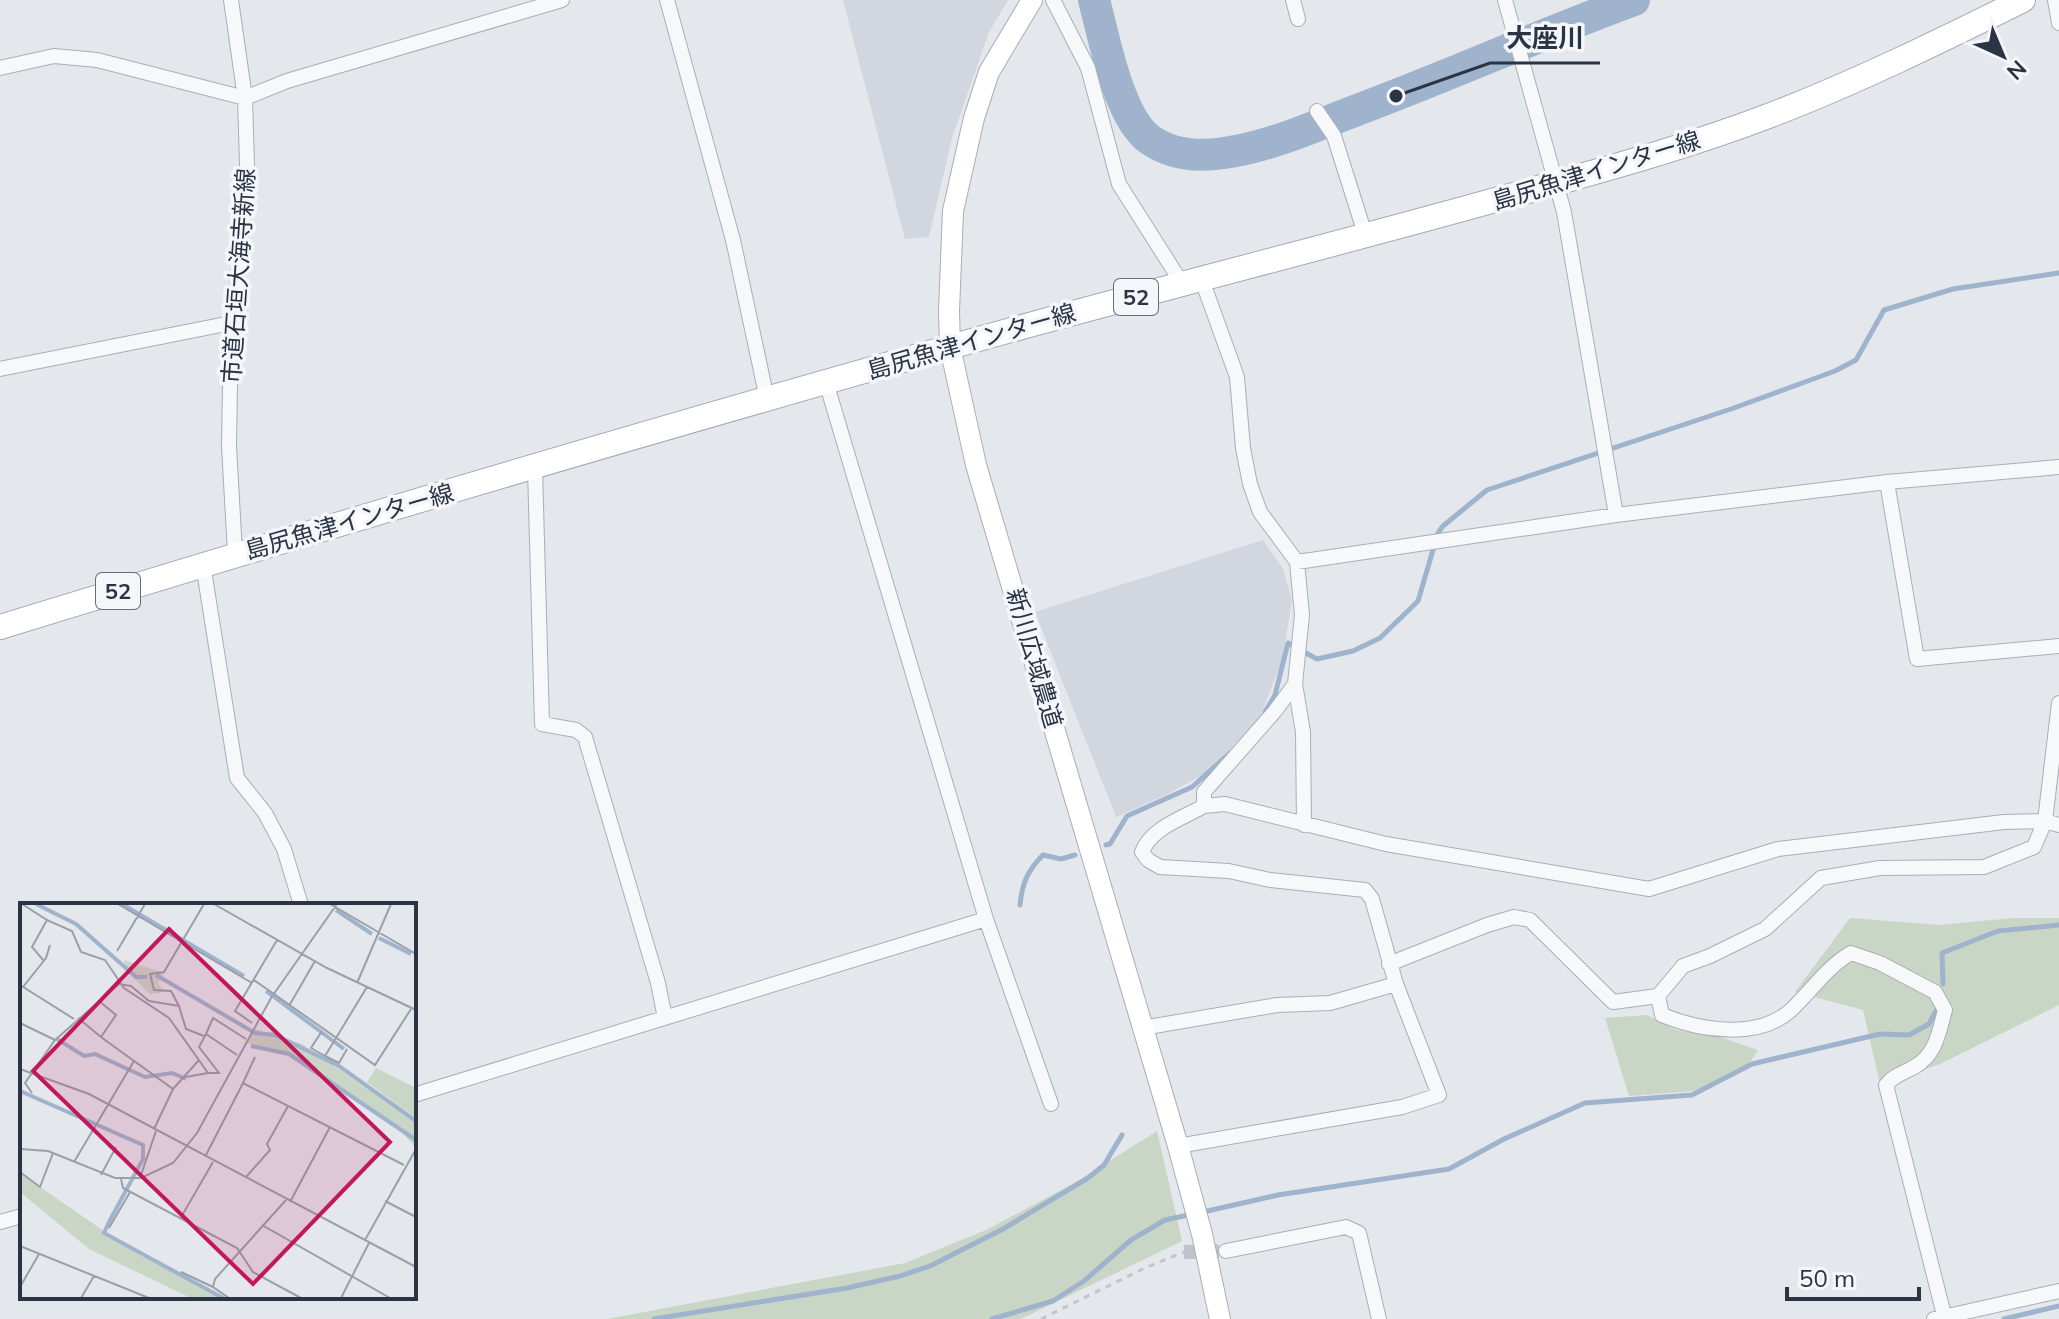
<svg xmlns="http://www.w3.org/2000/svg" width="2059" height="1319" viewBox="0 0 2059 1319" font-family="Mulish,'Noto Sans JP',sans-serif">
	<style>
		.built { fill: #d2d6de }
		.green { fill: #c9d6c5 }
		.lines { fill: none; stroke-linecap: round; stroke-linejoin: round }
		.stream { stroke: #9fb4cc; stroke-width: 5 }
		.river { stroke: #9fb4cc; stroke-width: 32 }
		.street-tunnel { stroke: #bfc3cb; stroke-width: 14; stroke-dasharray: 14 7; stroke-linecap: butt }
		.street-casing { stroke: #a9aeb7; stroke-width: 16 }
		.secondary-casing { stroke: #a9aeb7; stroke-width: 22 }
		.primary-casing { stroke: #a3abb8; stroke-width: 26 }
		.path { stroke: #c2c5cb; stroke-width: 3; stroke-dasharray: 6 6; stroke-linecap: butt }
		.street { stroke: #f7f8fa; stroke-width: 14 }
		.secondary { stroke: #fff; stroke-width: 20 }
		.primary { stroke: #fff; stroke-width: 24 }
		.labels { text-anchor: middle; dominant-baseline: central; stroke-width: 7; stroke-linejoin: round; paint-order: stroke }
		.shield { fill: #f4f6f9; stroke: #676e7b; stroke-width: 2 }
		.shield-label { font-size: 22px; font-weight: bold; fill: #2b3445 }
		.street-label { font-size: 24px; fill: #2b3445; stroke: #f4f6f9 }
		.inset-river { fill: none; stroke: #9fb4cc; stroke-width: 4 }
		.inset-road { fill: none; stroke: #9a9fa9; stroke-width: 2 }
		.view { fill: #c2185b; fill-opacity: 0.15; stroke: #c2185b; stroke-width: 4 }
		.inset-edge { fill: none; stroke: #2b3445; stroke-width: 4 }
		.leader { fill: none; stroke: #2b3445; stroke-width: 3 }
		.callout-dot { fill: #2b3445; stroke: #f4f6f9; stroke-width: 3 }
		.callout-label { font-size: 26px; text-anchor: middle; font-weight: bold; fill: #2b3445; stroke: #f4f6f9; stroke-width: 7; stroke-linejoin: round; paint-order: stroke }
	</style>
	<rect width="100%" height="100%" fill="#e4e7ec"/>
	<path class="built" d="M843 0H1008L989 32 952 138 929 237 905 239Z
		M1263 540 1283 569 1292 600 1282 661 1260 717 1211 770 1166 795 1116 817 1035 612Z"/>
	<path class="green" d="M1850 918 1940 925 2013 918H2059V1005L1938 1065 1880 1083 1863 1010 1795 992Z
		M1647 1015 1676 1030 1717 1036 1758 1050 1749 1064 1696 1091 1629 1096 1605 1018Z
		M1157 1131 1182 1241 1021 1319H607L905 1263 986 1230 1076 1182Z"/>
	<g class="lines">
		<path class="stream" d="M1265 712 1275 695 1288 643 1317 659 1353 651 1380 638 1418 601 1438 533 1443 526 1487 490 1731 409 1835 371 1856 360 1884 310 1953 289 2059 273
			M1106 845 1110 844 1127 816 1192 787 1230 753
			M1020 905C1022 883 1028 870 1043 855L1061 859 1075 855
			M1943 984 1942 953 1998 931 2059 925
			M1203 1212 1278 1195 1449 1169 1504 1139 1585 1103 1692 1095 1752 1064 1880 1034 1909 1035 1929 1024 1936 1011
			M654 1319 847 1288 900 1276 930 1266 1003 1229 1088 1178 1104 1165 1122 1135
			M992 1319 1053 1301 1084 1281 1131 1240 1165 1220 1193 1214
			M2004 1319 2059 1306"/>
		<path class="river" d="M1094 0C1104 37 1118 116 1149 139 1171 155 1198 157 1224 153 1268 147 1310 128 1352 112 1446 77 1539 35 1634 0"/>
		<path class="street-tunnel" d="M1184 1252 1226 1251"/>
		<defs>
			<path id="street" d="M231 0 245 98 247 164 237 290 231 323 229 446 235 553
				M667 0 733 240 767 399
				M1053 0 1088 68 1119 184 1183 285
				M1293 0 1298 19
				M2055 0 2059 23
				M0 68 54 56 97 60 245 98 287 81 562 0
				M1317 111 1334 136 1366 237
				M1202 280 1237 377 1243 448 1250 484 1260 512 1297 562 1616 515 1564 212 1505 0
				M0 369 231 323
				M535 468 542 724 576 730 585 737 658 983 665 1018
				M1887 482 2059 467
				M1616 515 1887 482 1917 659 2059 646
				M1297 562 1302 615 1295 684 1303 732 1304 825
				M203 564 237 778 265 813 284 849 301 905
				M1295 684 1275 711 1204 792V806L1225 804 1386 844 1649 889 1778 849 2004 822 2045 821 2059 825
				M1204 806C1183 818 1151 828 1142 852L1148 860 1160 867 1229 871 1270 880 1365 890 1372 899 1396 984
				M986 919 1051 1104
				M1389 964 1487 925 1514 917 1530 920 1613 1002 1658 996
				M1142 1028 1277 1005 1330 1003 1396 984 1439 1095 1402 1107 1178 1146
				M414 1095 986 919 826 382
				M0 1222 22 1216
				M1226 1251 1346 1227 1359 1233 1379 1319
				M1934 1319 2059 1291
				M1945 1319 1886 1085C1894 1075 1904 1073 1914 1067 1936 1055 1939 1032 1945 1010L1935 992 1880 963 1851 953C1827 967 1812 990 1792 1009 1760 1040 1701 1031 1662 1015L1658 996 1683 966 1710 956 1765 929 1821 878 1880 868 1984 867 2034 847 2045 821 2059 703"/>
			<path id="secondary" d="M1032 0 989 72 974 118 953 211 949 311 950 347 976 465 1178 1146 1202 1234 1220 1319"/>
			<path id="primary" d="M0 627C343 522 687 419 1033 324 1190 281 1349 241 1506 197 1595 172 1685 148 1771 115 1857 82 1940 41 2023 0"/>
		</defs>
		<use href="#street" class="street-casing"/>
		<use href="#secondary" class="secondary-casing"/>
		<use href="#primary" class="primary-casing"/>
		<path class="path" d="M1041 1319 1147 1267 1184 1252"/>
		<use href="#street" class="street"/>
		<use href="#secondary" class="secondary"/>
		<use href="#primary" class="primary"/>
	</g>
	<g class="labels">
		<g class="shield">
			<rect x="1114" y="279" width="44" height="36" rx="6"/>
			<rect x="96" y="573" width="44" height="36" rx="6"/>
		</g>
		<g class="shield-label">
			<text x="1136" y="297">52</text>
			<text x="118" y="591">52</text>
		</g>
		<g class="street-label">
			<text transform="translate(1596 170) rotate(-17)">島尻魚津インター線</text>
			<text transform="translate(238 276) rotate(-86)">市道石垣大海寺新線</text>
			<text transform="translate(971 341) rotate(-16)">島尻魚津インター線</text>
			<text transform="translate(349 521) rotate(-16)">島尻魚津インター線</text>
			<text transform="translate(1035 658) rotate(74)">新川広域農道</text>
		</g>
	</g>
	<g transform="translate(20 903)">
		<rect width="396" height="396" fill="#e4e7ec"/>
		<path d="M104 57 144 70 138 80 144 89 130 91 105 66ZM235 126 282 141 394 218 396 245 375 222 267 152 227 140ZM356 165 396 185V215L347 179ZM0 270 107 344 208 395H171L69 346 0 289Z" fill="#c9d6c5"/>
		<path class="inset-river" d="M16 1 56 21 116 74H127M102 1 224 73M316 7 352 31M359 35 391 51M136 72 235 130 255 132 319 163 396 218M246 88 324 146M37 136 64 153 75 151 125 174 152 170 166 176M231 143 269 151 396 237M0 188 123 242V256L89 319M89 319 84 330 203 395"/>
		<path class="inset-road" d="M2 1 27 17M98 1 232 80M194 1 307 65 396 107M310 1 396 51M97 48 125 1M24 58 12 44 27 17 52 28 61 49 85 57 104 85 149 115 188 170 166 174M234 77 355 162 391 106M337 80 371 1M0 82 54 116M3 84 26 55 30 42M79 98 96 112 81 134 114 158M159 103 166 126 184 133M269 103 295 58M58 115 81 134M0 120 35 137M232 120 215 108 257 37M302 128 291 145 305 153 347 84M186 131 179 144 199 170H188M217 152 186 131 193 115 226 136M305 153 319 160 327 146M0 166 69 191 396 364M223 180 235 154M153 186 179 157M12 190 5 180 35 137 99 81 111 83 129 98 159 103 151 88 134 87 130 71 144 69 184 1M0 246 28 248 95 275H121L153 260 177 230 251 95 317 1M186 252 223 180 384 262M54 259 114 158 153 186 134 226M0 269 20 284 33 250M81 272 96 244M226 274 250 247 247 241 268 203M120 275 136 228M101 276 103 285 217 345 233 369 281 395M365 298 396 314M270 299 310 224M160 316 193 259M242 322 370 395M89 325 110 289M345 337 396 246M0 343 129 395M161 369 193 384M0 384 19 351M61 395 74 373M209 395 193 384 195 376 266 297M321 395 349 340"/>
		<path class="view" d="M149 26 370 239 233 381 13 168Z"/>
		<rect width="396" height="396" class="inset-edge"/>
	</g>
	<path class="leader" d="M1396 96L1490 63H1600"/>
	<circle class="callout-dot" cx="1396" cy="96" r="8"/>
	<g class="callout-label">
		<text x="1545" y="47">大座川</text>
	</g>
	<g transform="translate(2003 56) rotate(136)" stroke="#f4f6f9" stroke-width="6" paint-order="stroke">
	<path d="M0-6L14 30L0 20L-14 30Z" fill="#2b3445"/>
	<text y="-12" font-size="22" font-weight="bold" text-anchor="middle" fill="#2b3445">N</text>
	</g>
	<path d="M1787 1287v12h132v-12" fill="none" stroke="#2b3445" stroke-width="4"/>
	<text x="1799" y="1287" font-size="24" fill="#2b3445" stroke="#f4f6f9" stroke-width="6" paint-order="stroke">50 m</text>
</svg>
